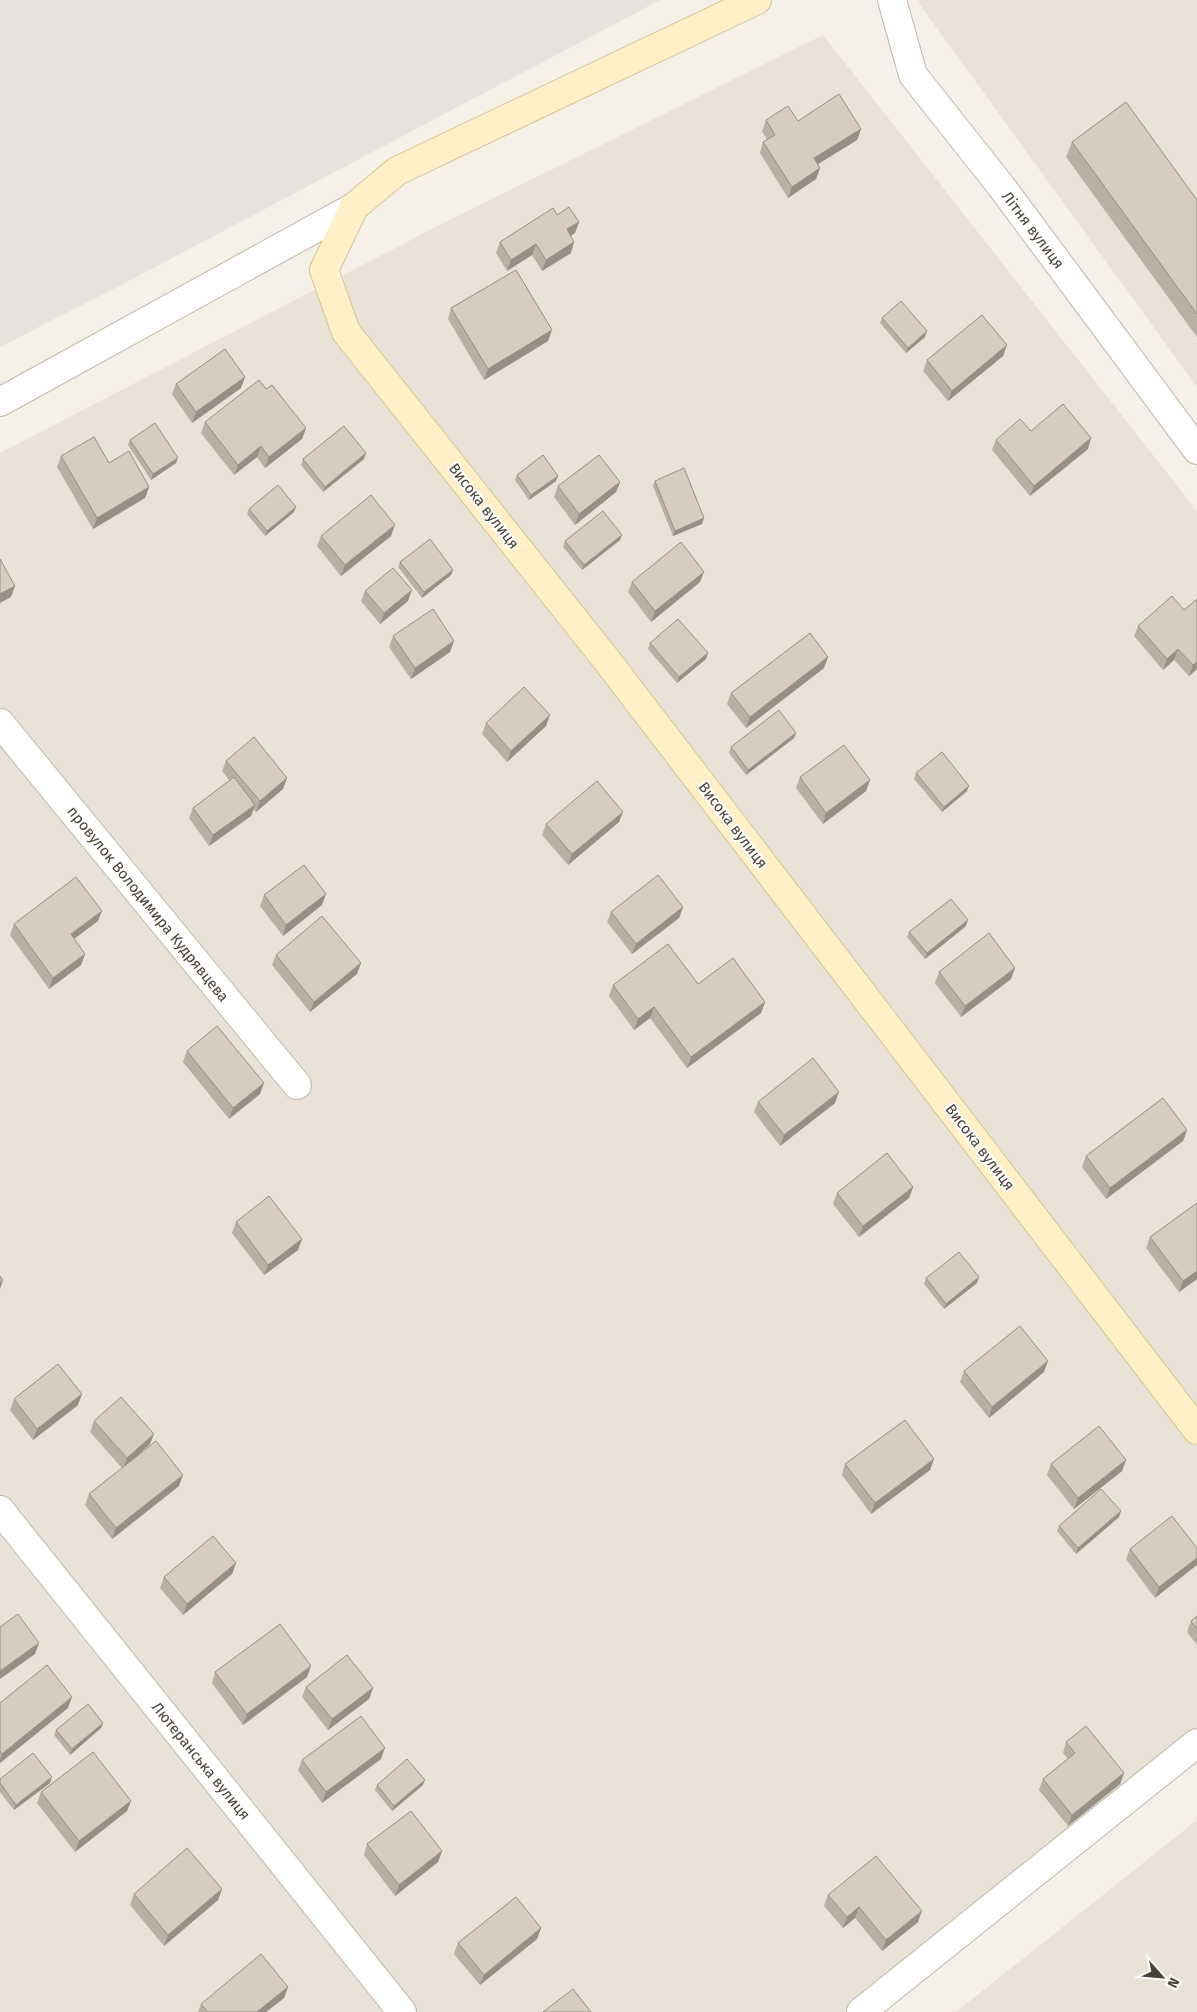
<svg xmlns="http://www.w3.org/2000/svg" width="1197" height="2012" viewBox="0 0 1197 2012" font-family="'Fira Sans',sans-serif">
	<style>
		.residential { fill: #e9e2d6 }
		.industrial { fill: #e7e2dd }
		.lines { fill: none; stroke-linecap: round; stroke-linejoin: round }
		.street-casing { stroke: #c1b8aa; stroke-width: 30 }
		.secondary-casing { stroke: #d7c396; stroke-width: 30 }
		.street { stroke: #fff; stroke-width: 28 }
		.secondary { stroke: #fff0c8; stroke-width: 28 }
		.wall { fill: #b9afa3 }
		.shaded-wall { fill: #968f84 }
		.building { fill: #d7ccbd; stroke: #968f84 }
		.labels { text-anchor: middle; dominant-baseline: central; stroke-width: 4; stroke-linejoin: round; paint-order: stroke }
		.street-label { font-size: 15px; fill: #494136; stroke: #fff }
	</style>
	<rect width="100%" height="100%" fill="#f5f0e8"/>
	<path class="residential" d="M921 0H1197V387L918 2Z
		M823 35 1197 511V1756L869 2012H0V453L438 226Z
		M1197 1820V2012H956Z"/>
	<path class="industrial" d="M0 0H660L125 283 0 347Z"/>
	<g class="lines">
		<defs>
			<path id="street" d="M892 0 913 75 1001 186 1197 450
				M0 402 354 207
				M0 723 297 1085
				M0 1510 402 2012
				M861 2012 1197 1743"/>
			<path id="secondary" d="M757 0 397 171 354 207 324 270 346 332 605 658 1197 1430"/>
		</defs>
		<use href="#street" class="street-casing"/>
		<use href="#secondary" class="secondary-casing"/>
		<use href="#street" class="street"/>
		<use href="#secondary" class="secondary"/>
	</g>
	<path class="wall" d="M766 120 798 121 861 129 857 140 818 164 820 168 816 179 788 198 760 153 763 142 767 140 762 131Z
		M1072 142 1197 200V337L1066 157Z
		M557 215 575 233 571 236V253L542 271 532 255 507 271 496 253 500 242Z
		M451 308 548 341 484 380 448 319Z
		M882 318 925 337 906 353 880 323Z
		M1007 345 1003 356 948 401 923 371 927 360Z
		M176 384 241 388 192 423 172 394Z
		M266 389 306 428 302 439 265 468 257 457 234 475 201 433 205 422Z
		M1031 431 1088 449 1030 496 992 450 996 440Z
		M130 440 176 463 151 480 128 445Z
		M61 456 109 463 149 487 145 498 93 529 57 467Z
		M303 459H364L323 492 301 465Z
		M517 475 556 481 529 500 515 480Z
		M655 481 702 524 673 536 653 486Z
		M620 482 616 492 575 525 554 497 558 486Z
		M249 509 294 512 265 536 247 514Z
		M321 536H391L341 576 317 546Z
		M620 540 582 570 563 547 565 541Z
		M400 562 451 575 422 598 398 567Z
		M632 582H700L651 622 628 592Z
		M365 591 408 601 380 624 361 601Z
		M1197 599V669L1189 676 1174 660 1163 670 1134 636 1138 626 1184 610Z
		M393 636 450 652 411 679 389 647Z
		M650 643 708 653 706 659 677 683 648 649Z
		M828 657 824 668 746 728 727 704 731 693Z
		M486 723 546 726 507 762 482 734Z
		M796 733 794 738 746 775 729 753 731 747Z
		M226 761 287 778 283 789 256 812 253 809 251 816 209 846 189 818 193 808 230 781 222 771Z
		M916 773 967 791 942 812 914 779Z
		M800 777 866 791 823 824 796 788Z
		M619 822 568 865 542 835 546 824Z
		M264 895 322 905 283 936 260 906Z
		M683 907 679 918 632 954 607 922 611 912Z
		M98 921 74 939 85 954 81 965 49 989 10 935 14 924Z
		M966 926 925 959 907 937 909 932Z
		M276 955 357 974 310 1012 272 965Z
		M939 972 1011 979 961 1017 935 983Z
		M698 984 765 1002 761 1013 687 1068 650 1018 634 1030 609 996 613 985Z
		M187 1051 260 1094 229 1119 183 1062Z
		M758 1102 835 1103 780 1146 754 1112Z
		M1187 1130 1183 1141 1106 1199 1082 1167 1086 1156Z
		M913 1187 909 1198 859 1237 833 1204 837 1193Z
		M1197 1203V1279L1179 1292 1146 1248 1150 1237Z
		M236 1222 302 1239 298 1250 264 1275 232 1233Z
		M926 1278 977 1283 944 1309 924 1284Z
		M964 1371 1044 1372 989 1418 960 1382Z
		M14 1399 78 1405 33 1440 10 1410Z
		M94 1421 150 1444 131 1461 179 1486 112 1539 85 1505 89 1494 122 1468 90 1432Z
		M1126 1460 1122 1471 1074 1509 1047 1475 1051 1464Z
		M845 1464 930 1470 871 1514 842 1475Z
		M1119 1517 1076 1554 1057 1531 1059 1526Z
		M1197 1548 1155 1598 1126 1559 1130 1549Z
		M236 1563 232 1574 183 1615 160 1588 164 1577Z
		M1197 1616V1645L1187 1632 1191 1621Z
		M215 1672 307 1677 243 1725 212 1683Z
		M306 1687 373 1688 369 1699 328 1730 302 1697Z
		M0 1703 68 1708 0 1763Z
		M103 1723 101 1728 70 1755 54 1735 56 1730Z
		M1066 1742 1124 1773 1120 1784 1068 1826 1039 1790 1043 1779 1068 1759 1063 1753Z
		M381 1759 322 1803 298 1770 302 1760Z
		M0 1779 50 1783 14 1810 0 1792Z
		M377 1785H423L392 1811 375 1790Z
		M41 1792 131 1801 127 1811 75 1852 37 1803Z
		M367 1844 442 1851 438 1862 395 1896 364 1855Z
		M222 1889 218 1900 164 1946 130 1905 134 1894Z
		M828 1895 918 1922 882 1951 855 1918 843 1928 824 1906Z
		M541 1928 537 1939 480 1985 454 1954 458 1943Z
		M288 1987 284 1998 266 2012H198L201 2004Z"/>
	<path class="shaded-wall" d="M861 129 857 140 810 169 814 158Z
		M820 168 816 179 788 198 792 187Z
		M579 222 575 233 563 240 567 229Z
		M574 242 571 253 542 271 546 260Z
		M536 244 532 255 507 271 511 260Z
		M552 330 548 341 484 380 488 369Z
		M927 331 925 337 906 353 908 348Z
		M1007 345 1003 356 948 401 952 391Z
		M245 377 241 388 192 423 196 412Z
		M306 428 302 439 265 468 269 457Z
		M1091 438 1088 449 1030 496 1034 486Z
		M261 446 257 457 234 475 238 465Z
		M366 453 364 459 323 492 325 487Z
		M178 458 176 463 151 480 153 474Z
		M558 476 556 481 529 500 531 495Z
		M620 482 616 492 575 525 579 514Z
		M149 487 145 498 93 529 97 518Z
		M296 507 294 512 265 536 267 531Z
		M704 518 702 524 673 536 675 531Z
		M395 525 391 536 341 576 345 565Z
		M622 535 620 540 582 570 584 565Z
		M453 570 451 575 422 598 424 592Z
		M704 572 700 582 651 622 655 611Z
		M15 586 11 597 0 603V594Z
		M412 590 408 601 380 624 384 613Z
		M454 641 450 652 411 679 415 668Z
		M1178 649 1174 660 1163 670 1167 659Z
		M708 653 706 659 677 683 679 677Z
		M828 657 824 668 746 728 750 717Z
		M1197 662V669L1189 676 1193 665Z
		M550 715 546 726 507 762 511 751Z
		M796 733 794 738 746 775 748 770Z
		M287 778 283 789 256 812 260 801Z
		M870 780 866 791 823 824 826 813Z
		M969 786 967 791 942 812 944 807Z
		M255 805 251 816 209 846 213 835Z
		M623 812 619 822 568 865 572 854Z
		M326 894 322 905 283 936 286 925Z
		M683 907 679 918 632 954 636 944Z
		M102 911 98 921 67 944 71 934Z
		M968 920 966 926 925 959 927 953Z
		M85 954 81 965 49 989 53 978Z
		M361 963 357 974 310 1012 314 1002Z
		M1015 968 1011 979 961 1017 965 1006Z
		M765 1002 761 1013 687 1068 691 1057Z
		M654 1007 650 1018 634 1030 638 1019Z
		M264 1083 260 1094 229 1119 233 1108Z
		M839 1092 835 1103 780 1146 784 1135Z
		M1187 1130 1183 1141 1106 1199 1110 1188Z
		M913 1187 909 1198 859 1237 863 1226Z
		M302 1239 298 1250 264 1275 268 1265Z
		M1197 1271V1279L1179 1292 1183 1281Z
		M979 1277 977 1283 944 1309 946 1304Z
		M3 1280 0 1289V1283Z
		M1048 1361 1044 1372 989 1418 992 1407Z
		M82 1394 78 1405 33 1440 37 1429Z
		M154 1434 150 1444 123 1469 127 1458Z
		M934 1459 930 1470 871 1514 875 1503Z
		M1126 1460 1122 1471 1074 1509 1078 1498Z
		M183 1475 179 1486 112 1539 116 1528Z
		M1121 1511 1119 1517 1076 1554 1078 1548Z
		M1197 1558V1565L1155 1598 1159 1587Z
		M236 1563 232 1574 183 1615 187 1604Z
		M39 1643 35 1654 0 1679V1671Z
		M311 1666 307 1677 243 1725 247 1714Z
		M373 1688 369 1699 328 1730 332 1719Z
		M72 1697 68 1708 0 1763V1760L2 1754Z
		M103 1723 101 1728 70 1755 72 1749Z
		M385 1748 381 1759 322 1803 326 1792Z
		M1124 1773 1120 1784 1068 1826 1072 1815Z
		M52 1777 50 1783 14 1810 16 1805Z
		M425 1780 423 1785 392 1811 394 1806Z
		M131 1801 127 1811 75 1852 79 1841Z
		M442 1851 438 1862 395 1896 399 1885Z
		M222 1889 218 1900 164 1946 168 1935Z
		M859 1907 855 1918 843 1928 847 1917Z
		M922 1911 918 1922 882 1951 886 1940Z
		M541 1928 537 1939 480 1985 484 1975Z
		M288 1987 284 1998 266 2012H257Z"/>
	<path class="building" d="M839 94 861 129 814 158 820 168 792 187 763 142 775 135 766 120 788 106 798 121Z
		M1126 102 1197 200V314L1072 142Z
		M569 207 579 222 567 229 574 242 546 260 536 244 511 260 500 242 553 208 557 215Z
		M516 270 552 330 488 369 451 308Z
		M901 301 927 331 908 348 882 318Z
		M982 315 1007 345 952 391 927 360Z
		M225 349 245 377 196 412 176 384Z
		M259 380 266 389 272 385 306 428 269 457 261 446 238 465 205 422Z
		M1063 404 1091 438 1034 486 996 440 1020 419 1031 431Z
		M155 423 178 458 153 474 130 440Z
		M344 426 366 453 325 487 303 459Z
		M94 437 109 463 129 451 149 487 97 518 61 456Z
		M543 455 558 476 531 495 517 475Z
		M599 455 620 482 579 514 558 486Z
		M684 468 704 518 675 531 655 481Z
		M278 485 296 507 267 531 249 509Z
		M371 495 395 525 345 565 321 536Z
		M603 511 622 535 584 565 565 541Z
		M430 539 453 570 424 592 400 562Z
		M681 542 704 572 655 611 632 582Z
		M0 559 15 586 0 594Z
		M393 568 412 590 384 613 365 591Z
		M1172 596 1184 610 1197 599V662L1193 665 1178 649 1167 659 1138 626Z
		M433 609 454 641 415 668 393 636Z
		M678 619 708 653 679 677 650 643Z
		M810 633 828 657 750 717 731 693Z
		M524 687 550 715 511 751 486 723Z
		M779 710 796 733 748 770 731 747Z
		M254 737 287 778 260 801 226 761Z
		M844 745 870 780 826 813 800 777Z
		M942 752 969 786 944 807 916 773Z
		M234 777 255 805 213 835 193 808Z
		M597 781 623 812 572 854 546 824Z
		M304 865 326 894 286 925 264 895Z
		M658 875 683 907 636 944 611 912Z
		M76 877 102 911 71 934 85 954 53 978 14 924Z
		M951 899 968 920 927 953 909 932Z
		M322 916 361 963 314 1002 276 955Z
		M989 933 1015 968 965 1006 939 972Z
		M668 944 698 984 733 958 765 1002 691 1057 654 1007 638 1019 613 985Z
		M217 1026 264 1083 233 1108 187 1051Z
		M813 1058 839 1092 784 1135 758 1102Z
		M1163 1098 1187 1130 1110 1188 1086 1156Z
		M887 1153 913 1187 863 1226 837 1193Z
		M269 1196 302 1239 268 1265 236 1222Z
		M1197 1203V1271L1183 1281 1150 1237Z
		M959 1252 979 1277 946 1304 926 1278Z
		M0 1276 3 1280 0 1283Z
		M1020 1326 1048 1361 992 1407 964 1371Z
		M58 1364 82 1394 37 1429 14 1399Z
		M121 1397 154 1434 127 1458 94 1421Z
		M905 1420 934 1459 875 1503 845 1464Z
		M1099 1426 1126 1460 1078 1498 1051 1464Z
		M156 1441 183 1475 116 1528 89 1494Z
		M1101 1489 1121 1511 1078 1548 1059 1526Z
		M1172 1516 1197 1548V1558L1159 1587 1130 1549Z
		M213 1536 236 1563 187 1604 164 1577Z
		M18 1614 39 1643 0 1671V1627Z
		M1197 1616V1629L1191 1621Z
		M280 1624 311 1666 247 1714 215 1672Z
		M347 1655 373 1688 332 1719 306 1687Z
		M47 1665 72 1697 2 1754 0 1751V1703Z
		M88 1704 103 1723 72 1749 56 1730Z
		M361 1716 385 1748 326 1792 302 1760Z
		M1086 1726 1124 1773 1072 1815 1043 1779 1075 1753 1066 1742Z
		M93 1752 131 1801 79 1841 41 1792Z
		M33 1753 52 1777 16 1805 0 1783V1779Z
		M407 1759 425 1780 394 1806 377 1785Z
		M411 1811 442 1851 399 1885 367 1844Z
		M187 1848 222 1889 168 1935 134 1894Z
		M876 1856 922 1911 886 1940 859 1907 847 1917 828 1895Z
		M516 1897 541 1928 484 1975 458 1943Z
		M261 1954 288 1987 257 2012H208L201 2004Z
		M573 1989 591 2012H543Z"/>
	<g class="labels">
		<g class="street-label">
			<text transform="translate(1033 230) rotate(53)">Літня вулиця</text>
			<text transform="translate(484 506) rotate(52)">Висока вулиця</text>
			<text transform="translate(733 825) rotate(53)">Висока вулиця</text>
			<text transform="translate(148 904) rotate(51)">провулок Володимира Кудрявцева</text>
			<text transform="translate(980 1147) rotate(53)">Висока вулиця</text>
			<text transform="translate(201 1761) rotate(51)">Лютеранська вулиця</text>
		</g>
	</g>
	<g transform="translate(1162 1977) rotate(117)" stroke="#ffffff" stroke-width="4" paint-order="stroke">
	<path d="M0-4L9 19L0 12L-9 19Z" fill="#494136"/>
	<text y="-8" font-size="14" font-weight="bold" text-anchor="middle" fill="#494136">N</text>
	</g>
</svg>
